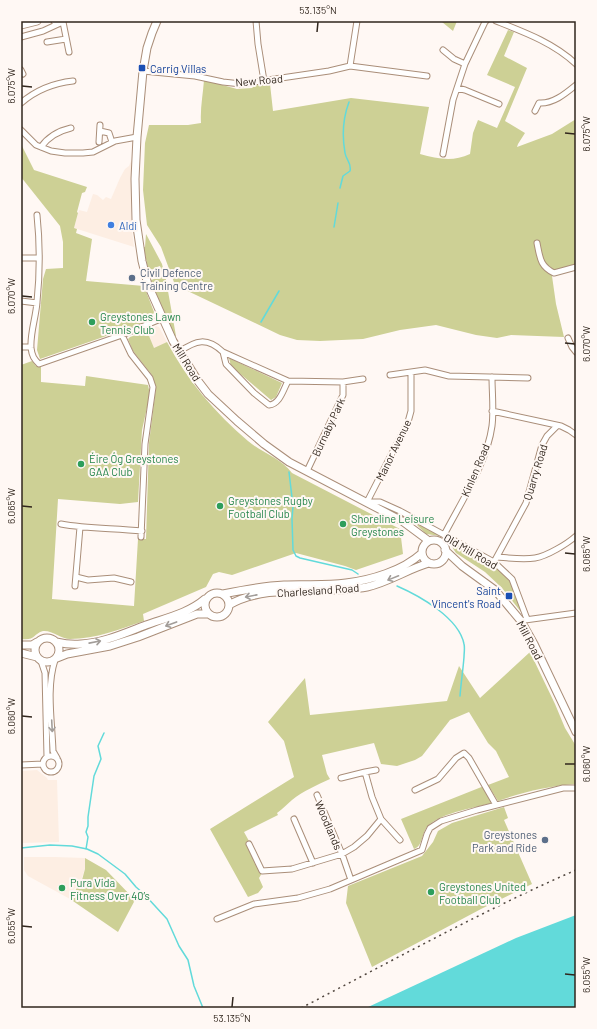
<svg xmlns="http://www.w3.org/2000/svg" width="597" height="1029" viewBox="0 0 597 1029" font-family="Barlow,sans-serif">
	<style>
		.built { fill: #fdeee3 }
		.green { fill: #cdd095 }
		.water { fill: #62dada }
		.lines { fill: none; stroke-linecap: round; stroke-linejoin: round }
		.stream { stroke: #62dada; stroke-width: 1.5 }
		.street-casing { stroke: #aa8e79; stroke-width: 7 }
		.secondary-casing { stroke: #aa8e79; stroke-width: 9 }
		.street { stroke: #fff; stroke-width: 5 }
		.secondary { stroke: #fff; stroke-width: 7 }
		.rail { stroke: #51473f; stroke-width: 1.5; stroke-dasharray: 2 4; stroke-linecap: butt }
		.oneway { stroke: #a29d99 }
		.ticks { fill: none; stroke: #31261d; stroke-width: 1.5 }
		.transit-dot { fill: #1a4fb4; stroke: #fff8f4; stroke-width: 1.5 }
		.shop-dot { fill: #3f7fe0; stroke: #fff8f4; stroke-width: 1.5 }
		.service-dot { fill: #5c6f8a; stroke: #fff8f4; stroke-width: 1.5 }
		.leisure-dot { fill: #2e9e5b; stroke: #fff8f4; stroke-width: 1.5 }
		.labels { text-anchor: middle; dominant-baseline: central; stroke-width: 4; stroke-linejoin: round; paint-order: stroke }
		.transit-label { font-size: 11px; fill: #164399; stroke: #fff8f4; text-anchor: start }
		.street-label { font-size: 11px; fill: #31261d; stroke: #fff8f4 }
		.shop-label { font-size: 11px; fill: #366cbe; stroke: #fff8f4; text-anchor: start }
		.service-label { font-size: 11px; fill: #4e5e75; stroke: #fff8f4; text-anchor: start }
		.leisure-label { font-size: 11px; fill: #27864d; stroke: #fff8f4; text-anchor: start }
		.neatline { fill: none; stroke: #31261d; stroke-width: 1.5 }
		.ticks-label { font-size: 10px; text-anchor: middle; fill: #31261d }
	</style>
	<rect width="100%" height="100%" fill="#fff8f4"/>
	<path class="built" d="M132 159 131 206 132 231 134 247 74 228 79 210 87 212 93 194 97 195 103 200 106 197 111 199 120 178 125 169 129 166Z
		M156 326 159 327 167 342 154 349 147 331Z
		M37 770 47 778 48 780H57L59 842 21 843V771Z
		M24 857H55L85 858V869L79 886 75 888 70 899 28 876 24 870Z"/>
	<path class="green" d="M437 21H457L453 31 442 22Z
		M508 30 514 32 504 56 527 68 505 121 525 133 518 144 517 147 552 134 576 119V265L558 275 552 276 556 304 564 337 511 335 497 338 476 335 436 325 400 330 363 339 320 341 297 340 280 335 175 285 161 247 147 225 143 190 145 143 149 125H188L201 123C200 109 203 94 204 80L237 89 252 88 255 85 270 84 273 111 351 98 429 107 420 154C438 159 453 162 470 154L473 133 478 120 497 128 515 87 487 75Z
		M21 144 34 170 87 187 85 192 82 193 77 212 78 213 74 228 77 229 76 233 92 239 86 281 144 286 154 312 151 319 138 325 40 359 37 350 43 279 46 269 63 268V242L60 226 21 177Z
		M146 234 162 264 166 280 176 336H174L164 315 151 280 163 276 160 266 157 267V269L150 271 148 269 144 249V247H145Z
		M147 331 154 348 167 342C187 380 216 414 248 441 262 453 281 458 292 473L400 529 403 554 356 570 345 566 296 553 232 575 219 572 213 574 206 587 143 614 144 621C120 629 96 639 70 639 61 639 52 630 43 631 33 634 35 641 21 639V365L32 361 36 366H41V382L85 386 86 376 148 385 150 394 142 430 138 502 120 504 58 499 52 599 134 606 138 539H146L149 443 156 387 152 375 133 351 128 339 130 337Z
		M229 358 282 383 276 397 271 400 231 366Z
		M385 506 397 511 489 562 501 569 511 579 523 612H521L502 588 485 572 456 553 446 538 441 536 426 534 414 522 384 507Z
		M530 652 555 704 565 728 576 746V766L574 767 576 772V784C549 786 523 792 498 801L488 785 509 777 496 751 488 743 469 712 450 720 422 756 415 760 397 766 381 764 374 743 322 755 327 774 330 779C317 785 303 791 292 800 287 804 283 809 277 813L278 815 244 832 249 841 246 842 262 873 259 878 263 887 258 893 248 897 210 829 294 777 284 741 268 722 305 678 310 715 447 701 459 666 480 698Z
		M484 786 492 803C473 808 446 812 430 824 421 830 424 846 414 849L401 819Z
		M504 807 508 818 504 820 532 884 481 909 372 967 346 903 348 886 422 856 433 842 438 831 452 823Z
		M85 858 106 870 135 900 118 932 70 899 82 880 85 869Z"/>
	<path class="water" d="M576 915V1008H366L516 938Z"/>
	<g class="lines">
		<path class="stream" d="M340 188 343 176 350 171C352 163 346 160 345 153 342 136 343 118 349 102
			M334 227 338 203
			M261 322 279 291
			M289 472 293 506 292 519 293 550 296 556 300 558 352 570 358 574
			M397 586C420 596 459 618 464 644 465 648 464 653 464 657 463 670 461 683 460 696
			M21 848 50 845 72 846 87 849 98 854 125 874 136 887 144 894 167 919 179 946 188 960 194 986 203 1008
			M86 849 88 837 86 832 88 826V817L94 776 101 759 98 746 104 733"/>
		<defs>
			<path id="street" d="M256 21 258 44 264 81
				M496 21C524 32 554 43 576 64
				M56 25 63 22 69 52
				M21 37 43 31 56 25 54 21
				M47 42 66 39
				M443 50 454 59 465 64
				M350 66 357 21
				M21 70 23 74
				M143 71 195 76 223 82 241 84 329 71 350 66 427 76
				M457 88 465 90 499 104
				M21 103C35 91 54 83 73 81
				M535 111 539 103C553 104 565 94 576 85
				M21 130 36 145 51 151 65 153H83L93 152 115 141 137 137
				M100 131 109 133 112 142
				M99 142 100 125
				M41 147C48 137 58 131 71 128
				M443 154 453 100 465 64 485 22 486 21
				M37 215C40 244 40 273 37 302 36 317 30 333 31 348 32 356 34 359 39 364L122 335 163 318
				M537 243C540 258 540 266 554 273L576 267
				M21 258H39
				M21 301 37 303
				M122 335 131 354 150 378 153 387 145 444 141 537
				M568 338 572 347 576 352
				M21 347H31
				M179 352C196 340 207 337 223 352L288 381 343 382 363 379
				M223 352 226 364 254 393 269 405C280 404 283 390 288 381
				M411 372V411L408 422 367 502H380L400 511 494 562 512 579 527 619
				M390 375 425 370 449 376 528 378
				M492 411 561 426 569 430 576 435
				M307 471 343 395V382
				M61 524C88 529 115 528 142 531
				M444 535C461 502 487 463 492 426 494 410 492 393 492 377
				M497 557C509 558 523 560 535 558 547 556 567 544 576 536
				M494 562 526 503 542 445 547 436 557 426
				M76 577 88 580 114 578 131 582
				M75 586 80 527
				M525 620 576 613
				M55 660C46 688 52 721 53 751L57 758
				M41 661 45 673 47 757
				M43 764a8 8 0 1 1 16 0a8 8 0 1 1-16 0Z
				M21 765 43 764
				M365 772 376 770
				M341 778 365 772 372 797 381 819
				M415 790 438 779 456 758 464 753 469 758 496 805
				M317 795 342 854 351 880
				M294 819 313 863
				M249 844 262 871 292 869 342 854 354 847 367 836 381 819 400 840
				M217 919 254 904 298 898 330 889 422 850 427 834 430 828 441 821 477 810 563 788H576"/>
			<path id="secondary" d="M157 21 152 33 147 48 143 71 137 137 135 179 136 220 142 261 148 285 173 341 198 381 208 394 237 421 264 444 289 462 402 521 429 541
				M21 25 37 21
				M422 552a12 12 0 1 1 24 0a12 12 0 1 1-24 0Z
				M445 550 462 566 495 590 521 621 534 644 576 732
				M205 605a12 12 0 1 1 24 0a12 12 0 1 1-24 0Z
				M223 594C243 590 263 586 284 585 304 584 325 586 346 583 371 580 402 571 422 553
				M229 605C265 583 325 595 367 587 389 582 408 569 429 563
				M35 650a12 12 0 1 1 24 0a12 12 0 1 1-24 0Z
				M56 642C65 644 72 645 81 644 103 643 125 633 146 625 166 618 189 613 205 599
				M21 645H32L37 642
				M21 653 37 657
				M57 658 67 654 110 646 138 637 197 614H208"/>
		</defs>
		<use href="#street" class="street-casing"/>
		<use href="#secondary" class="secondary-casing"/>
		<use href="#street" class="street"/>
		<use href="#secondary" class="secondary"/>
		<path class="rail" d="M301 1008C392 961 482 911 576 870"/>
	</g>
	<defs><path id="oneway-shaft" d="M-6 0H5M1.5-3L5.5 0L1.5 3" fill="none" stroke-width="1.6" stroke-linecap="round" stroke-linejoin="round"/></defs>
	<g class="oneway">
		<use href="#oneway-shaft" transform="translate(393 578) rotate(158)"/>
		<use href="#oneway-shaft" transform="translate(251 596) rotate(169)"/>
		<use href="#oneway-shaft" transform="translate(171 624) rotate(160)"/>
		<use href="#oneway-shaft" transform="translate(95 642) rotate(-11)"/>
		<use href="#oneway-shaft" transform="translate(52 726) rotate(87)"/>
	</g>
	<path class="ticks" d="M317 32 318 22M22 86 32 87M565 133 575 134M22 296 32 297M565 343 575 344M22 506 32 507M565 553 575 554M22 716 32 717M565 764H575M22 926 32 927M565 974 575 975M232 1007 233 997"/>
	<g class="transit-dot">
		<rect x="138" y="64" width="8" height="8" rx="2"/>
		<rect x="505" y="592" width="8" height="8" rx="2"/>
	</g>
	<circle class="shop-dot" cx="111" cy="225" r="4"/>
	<g class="service-dot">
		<circle cx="132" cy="278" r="4"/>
		<circle cx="545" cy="840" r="4"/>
	</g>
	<g class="leisure-dot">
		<circle cx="92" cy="322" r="4"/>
		<circle cx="81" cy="464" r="4"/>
		<circle cx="220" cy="506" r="4"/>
		<circle cx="343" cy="524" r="4"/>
		<circle cx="62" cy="888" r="4"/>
		<circle cx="431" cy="892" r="4"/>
	</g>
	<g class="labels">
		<g class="transit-label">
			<text x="150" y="68">Carrig Villas</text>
			<text x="501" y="590" text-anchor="end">Saint<tspan x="501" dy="13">Vincent's Road</tspan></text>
		</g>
		<g class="street-label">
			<text transform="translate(259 80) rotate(-5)">New Road</text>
			<text transform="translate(187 362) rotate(58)">Mill Road</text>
			<text transform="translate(328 427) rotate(-65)">Burnaby Park</text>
			<text transform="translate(393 450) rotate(-64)">Manor Avenue</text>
			<text transform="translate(475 470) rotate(-67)">Kinlen Road</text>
			<text transform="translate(535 472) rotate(-73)">Quarry Road</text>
			<text transform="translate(471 551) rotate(30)">Old Mill Road</text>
			<text transform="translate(318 590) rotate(-4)">Charlesland Road</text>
			<text transform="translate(530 640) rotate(62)">Mill Road</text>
			<text transform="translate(329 825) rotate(67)">Woodlands</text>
		</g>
		<g class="shop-label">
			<text x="119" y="225">Aldi</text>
		</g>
		<g class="service-label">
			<text x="140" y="272">Civil Defence<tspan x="140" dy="13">Training Centre</tspan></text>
			<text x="537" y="834" text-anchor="end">Greystones<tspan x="537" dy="13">Park and Ride</tspan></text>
		</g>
		<g class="leisure-label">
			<text x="100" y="316">Greystones Lawn<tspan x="100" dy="13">Tennis Club</tspan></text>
			<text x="89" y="458">Éire Óg Greystones<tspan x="89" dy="13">GAA Club</tspan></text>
			<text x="228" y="500">Greystones Rugby<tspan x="228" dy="13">Football Club</tspan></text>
			<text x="351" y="518">Shoreline Leisure<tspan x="351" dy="13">Greystones</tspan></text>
			<text x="70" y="882">Pura Vida<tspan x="70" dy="13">Fitness Over 40’s</tspan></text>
			<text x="439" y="886">Greystones United<tspan x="439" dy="13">Football Club</tspan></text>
		</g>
	</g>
	<rect width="597" height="1029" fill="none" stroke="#fff8f4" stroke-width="44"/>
	<rect x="22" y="22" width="553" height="985" class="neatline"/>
	<g class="ticks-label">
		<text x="318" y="14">53.135°N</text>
		<text transform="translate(11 86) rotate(-90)" y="4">6.075°W</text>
		<text transform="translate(586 134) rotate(-90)" y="4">6.075°W</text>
		<text transform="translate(11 296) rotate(-90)" y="4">6.070°W</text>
		<text transform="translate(586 344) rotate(-90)" y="4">6.070°W</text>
		<text transform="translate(11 506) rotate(-90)" y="4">6.065°W</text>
		<text transform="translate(586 554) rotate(-90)" y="4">6.065°W</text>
		<text transform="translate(11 716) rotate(-90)" y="4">6.060°W</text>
		<text transform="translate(586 764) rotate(-90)" y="4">6.060°W</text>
		<text transform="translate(11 926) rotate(-90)" y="4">6.055°W</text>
		<text transform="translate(586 975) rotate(-90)" y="4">6.055°W</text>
		<text x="232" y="1022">53.135°N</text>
	</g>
</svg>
